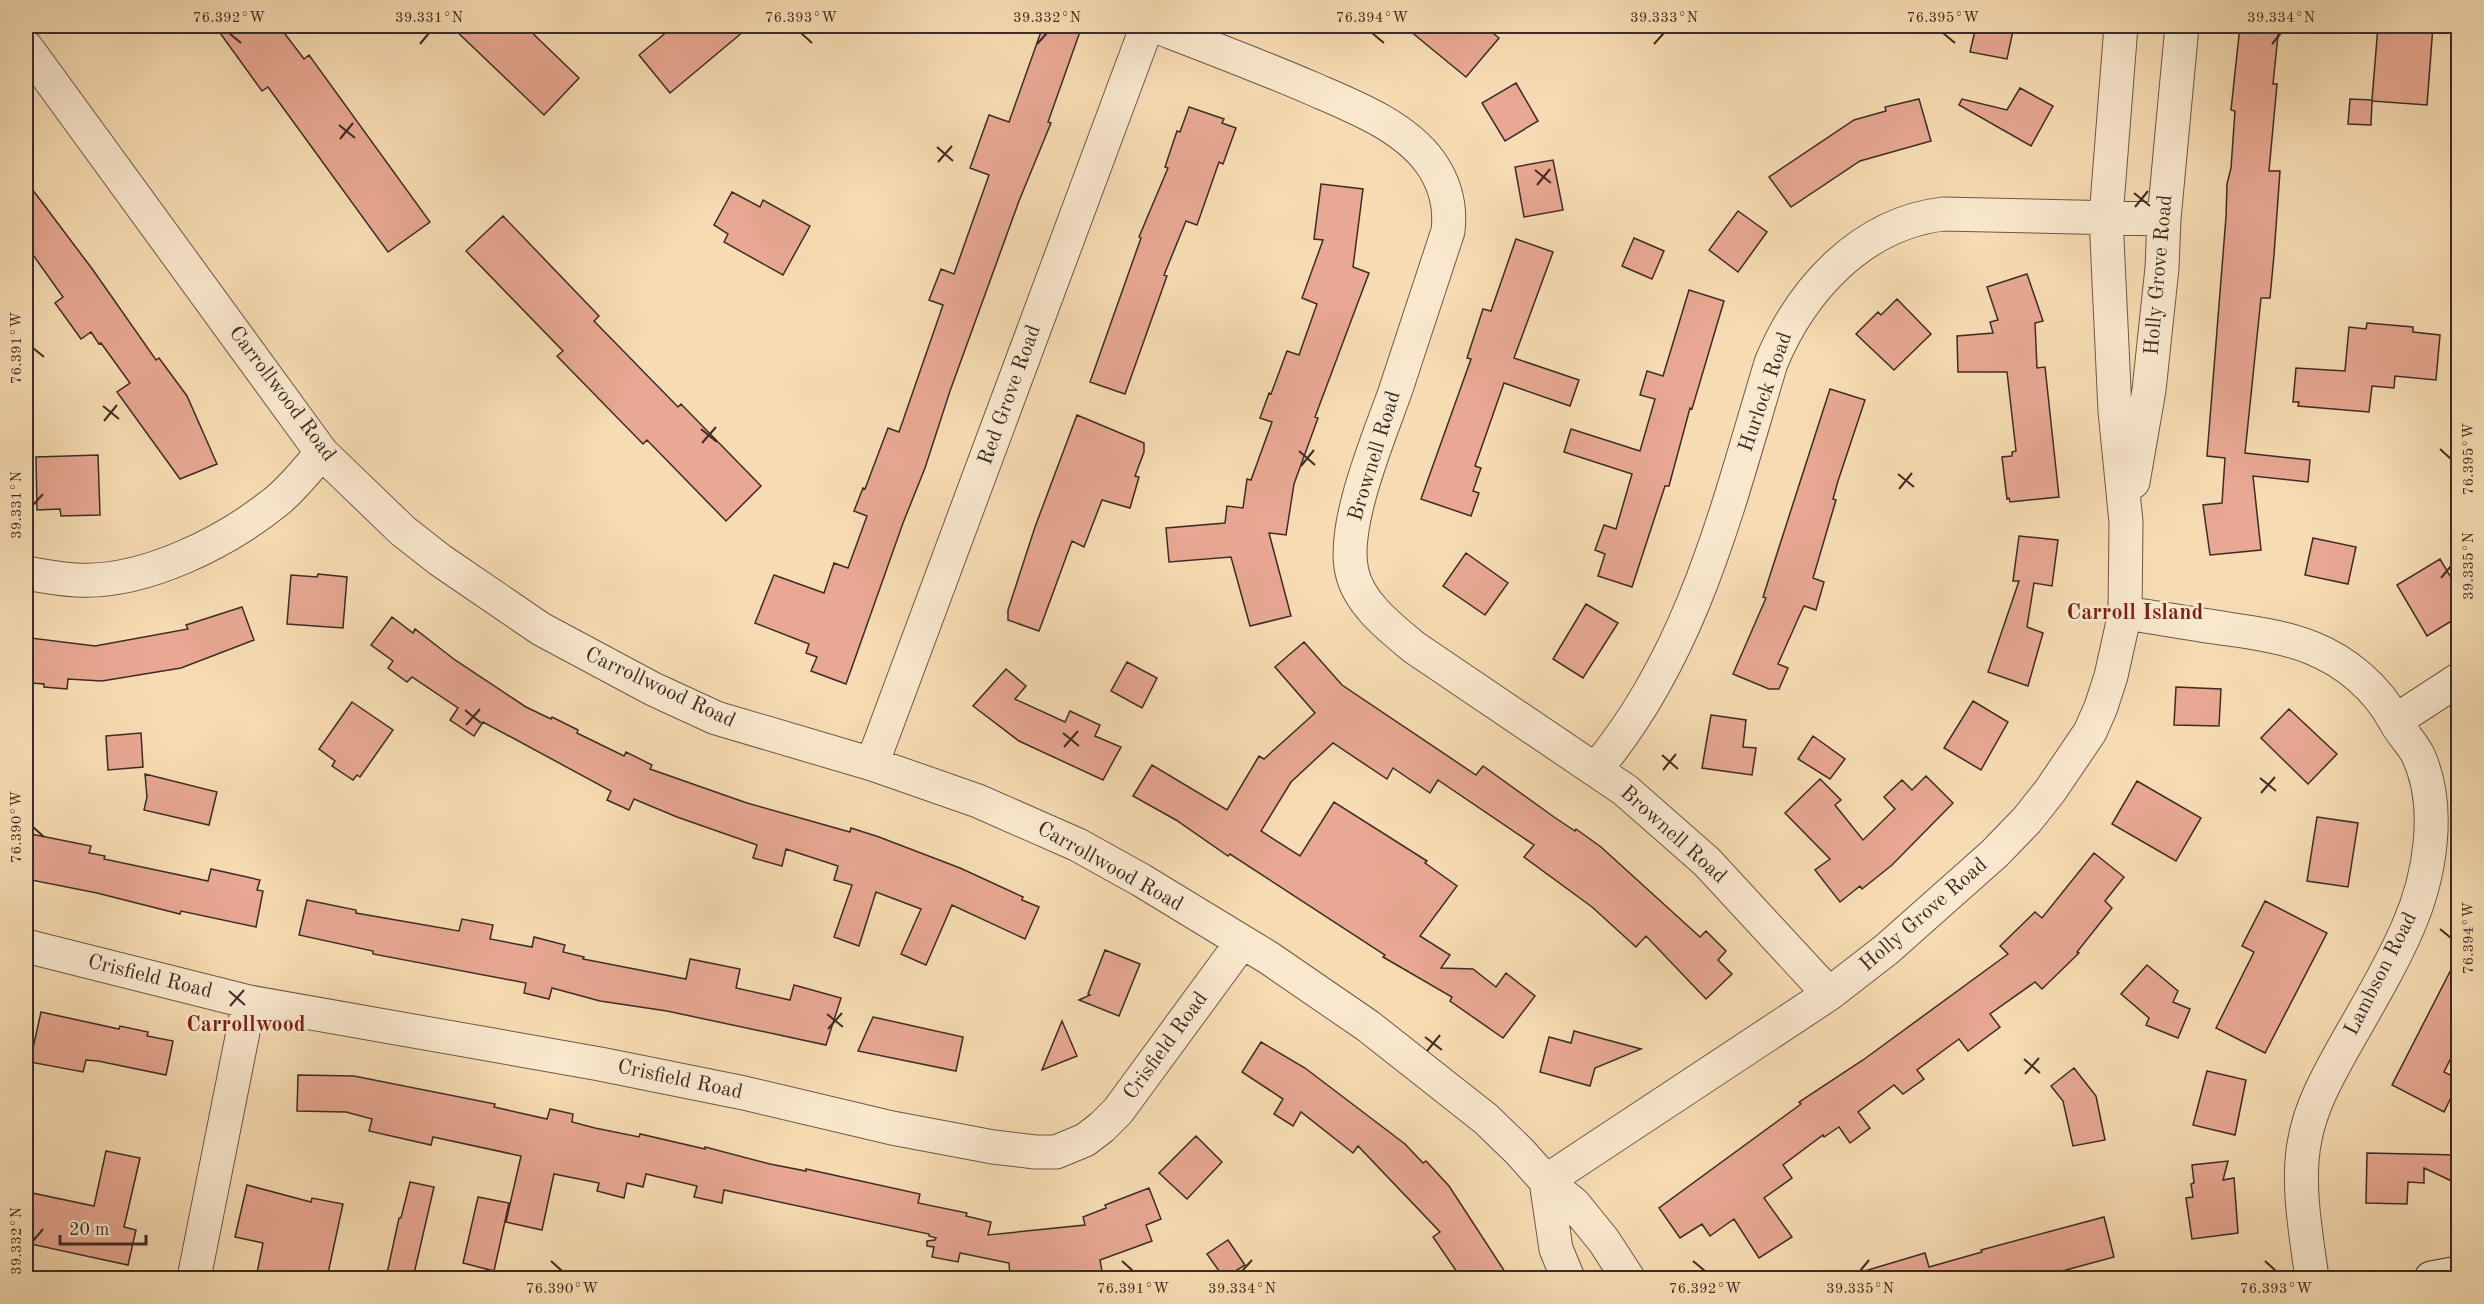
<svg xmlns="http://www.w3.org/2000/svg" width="2484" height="1304" viewBox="0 0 2484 1304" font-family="'Old Standard TT',serif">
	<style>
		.building { fill: #e8a893; stroke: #3d2c25; stroke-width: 1.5 }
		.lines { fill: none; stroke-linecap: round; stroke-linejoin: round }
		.street-casing { stroke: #6c5848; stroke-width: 35 }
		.secondary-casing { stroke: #3d2c25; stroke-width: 35 }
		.street { stroke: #fae8ce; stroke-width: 33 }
		.secondary { stroke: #fae8ce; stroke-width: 33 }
		.ticks { fill: none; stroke: #3d2c25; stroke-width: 2 }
		.labels { text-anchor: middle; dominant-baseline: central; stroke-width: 5; stroke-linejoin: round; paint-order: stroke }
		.street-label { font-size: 21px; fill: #3d2c25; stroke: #fae8ce }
		.neighbourhood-label { font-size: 22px; font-weight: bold; fill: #7a1f14; stroke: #fae8ce }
		.neatline { fill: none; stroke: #3d2c25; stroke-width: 2 }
		.ticks-label { font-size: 15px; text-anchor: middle; fill: #3d2c25 }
	</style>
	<rect width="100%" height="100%" fill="#f7dcb3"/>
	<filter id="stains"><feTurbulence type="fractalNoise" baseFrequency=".00333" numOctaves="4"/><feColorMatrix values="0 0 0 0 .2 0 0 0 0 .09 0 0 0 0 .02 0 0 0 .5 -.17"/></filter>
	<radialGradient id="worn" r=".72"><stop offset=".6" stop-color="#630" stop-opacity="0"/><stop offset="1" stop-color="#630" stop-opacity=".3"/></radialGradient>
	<path class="building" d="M215 26H279L304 59 309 55 430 222 388 252 268 87 262 91Z
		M451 26H525L579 78 544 115Z
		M674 26H750L670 93 639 55Z
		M1043 26H1082L1048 122 1051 123 1019 201 950 391 925 468 903 523 846 684 811 671 817 657 806 653 809 644 755 623 774 575 824 593 834 563 848 568 867 516 854 511 863 488 865 489 888 428 899 432 943 305 929 300 941 269 954 274 989 175 970 168 989 115 1009 122Z
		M1404 26H1484L1499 38 1466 77Z
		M1976 26H2014L2007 59 1970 52Z
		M2240 26H2279L2273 84H2277L2269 171H2280L2274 255 2270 298H2261L2245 453 2310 460 2308 482 2253 476 2261 550 2210 555 2203 505 2222 503 2225 458 2207 456 2226 217 2227 184 2231 168 2235 111 2231 110Z
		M2378 26H2433L2427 105 2372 101 2371 125 2348 124 2350 99 2372 100Z
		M1516 83 1538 121 1505 141 1482 103Z
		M2020 88 2053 106 2031 146 1959 105 1962 99 2007 110Z
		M1919 99 1931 141 1860 161 1791 207 1769 177 1854 120 1886 111 1885 107Z
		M1189 107 1224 119 1222 123 1236 128 1223 164 1219 162 1197 225 1186 221 1164 275 1167 276 1125 394 1090 382 1141 238 1139 237 1168 168 1165 167 1177 131 1180 132Z
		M1553 160 1563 210 1524 217 1515 167Z
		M26 181 93 270 156 360 159 358 187 396 217 464 180 479 117 392 130 383 101 343 99 344 91 332 81 339 55 303 63 297 26 245Z
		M1321 184 1363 189 1353 267 1369 273 1315 417 1318 418 1294 484 1286 535 1269 533 1291 616 1250 626 1231 557 1169 562 1166 528 1225 523 1227 506 1243 508 1247 479 1251 480 1272 422 1260 418 1269 393 1271 394 1287 351 1299 355 1317 304 1302 298 1323 240 1314 239Z
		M732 192 760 207 763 200 810 226 783 275 724 242 728 234 714 225Z
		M1738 211 1767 232 1738 272 1709 250Z
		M503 216 599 316 594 321 678 407 681 404 761 486 726 521 647 440 643 444 557 356 563 351 466 251Z
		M1634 238 1664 251 1652 279 1622 266Z
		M1516 239 1553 252 1514 358 1579 380 1570 406 1504 383 1475 466 1481 468 1473 491 1479 493 1471 516 1421 499 1471 359 1467 358 1483 309 1491 311Z
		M2027 274 2043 321 2035 323 2037 368 2045 367 2059 497 2010 502 2009 498 2007 499 2002 457 2012 456V452L2016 451 2007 372H1958L1957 336 1993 333 1990 322 1998 320 1987 287Z
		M1689 290 1724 301 1692 409 1690 408 1669 486H1665L1632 587 1598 576 1605 554 1595 550 1604 525 1616 529 1632 474 1564 452 1571 429 1640 451 1655 399 1640 395 1647 371 1663 376Z
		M1897 299 1931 334 1894 370 1856 334 1878 312 1881 315Z
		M2367 323 2413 327V332L2440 335 2436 380 2395 376 2394 388 2372 386 2369 412 2298 406 2299 402H2293L2296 368 2345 371 2349 327 2366 329Z
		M1830 389 1865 400 1838 481 1833 499 1836 500 1813 578 1824 582 1816 610 1804 606 1802 610 1778 664 1788 668 1779 689H1769L1733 674 1766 598 1763 597Z
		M1077 415 1144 443V452L1135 476 1139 477 1130 508 1102 500 1084 547 1072 541 1039 631 1008 620V610L1035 527Z
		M98 455 100 515 61 516 60 509 37 510 36 457Z
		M2019 536 2058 540 2052 586 2034 583 2027 627 2043 633 2028 686 1988 672 2019 581H2013Z
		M2313 538 2356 547 2348 584 2305 575Z
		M1466 553 1508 583 1485 615 1443 586Z
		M2440 559 2450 576 2458 571V617L2427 636 2397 585Z
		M318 574 347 577 343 628 287 624 291 575 317 577Z
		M1586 604 1618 623 1583 678 1553 659Z
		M242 607 254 640 181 668 102 681 68 679 67 689 44 687V684L31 683V677L28 676 31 638 95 646 188 629 186 625Z
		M392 617 413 633 415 629 455 660 526 707 551 719 552 717 578 730 577 733 624 756 626 752 652 765 650 769 747 803 850 832 851 828 879 837 960 868 1023 897 1022 900 1039 907 1025 939 952 905 926 965 901 954 921 909 876 892 859 946 834 937 852 885 834 880 838 866 786 849 782 866 753 858 757 845 677 817 634 799 629 810 607 800 611 791 483 722 474 736 450 720 458 708 412 677 407 682 388 668 393 661 371 645Z
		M1304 642 1342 685 1476 775 1483 766 1554 817 1575 831 1576 829 1601 847 1700 937 1706 931 1726 951 1718 960 1732 974 1706 999 1646 936 1636 947 1592 907 1524 857 1534 845 1438 780 1430 793 1393 768 1387 779 1333 743 1291 782 1261 831 1300 856 1334 802 1427 861 1425 863 1457 886 1420 936 1450 955 1441 968 1473 969 1496 987 1506 973 1535 996 1503 1038 1450 1001 1452 997 1383 957 1385 955 1230 854 1228 856 1176 820 1133 796 1152 765 1227 810 1259 756 1264 759 1315 713 1275 667Z
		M1127 662 1157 678 1142 708 1111 691Z
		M1006 669 1026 686 1015 699 1065 722 1070 711 1100 725 1095 736 1121 747 1103 780 1019 741 973 706Z
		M2176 687 2221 689 2219 726 2174 725Z
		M1973 701 2008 722 1981 770 1944 748Z
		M352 702 393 730 360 777 357 775 353 780 332 766 335 761 319 749Z
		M2289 709 2337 754 2308 784 2261 738Z
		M1711 715 1746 720 1743 747 1756 748 1752 775 1702 768Z
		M141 733 143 767 108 770 106 736Z
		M1813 736 1845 759 1830 779 1798 759Z
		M145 774 217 792 209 825 144 810 147 797Z
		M1926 776 1953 803 1892 865 1862 889 1860 886 1840 902 1815 870 1830 859 1785 813 1820 779 1841 800 1835 805 1863 840 1895 809 1884 797 1902 780 1912 790Z
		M2137 781 2201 818 2176 861 2112 824Z
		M2317 817 2358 823 2348 887 2307 881Z
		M26 833 91 846 89 853 105 856 104 859 208 881 211 869 260 880 257 890 263 891 256 927 181 911 180 914 97 893 26 879Z
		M2094 853 2124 877 2105 901 2112 908 2077 952 2079 953 2042 989 2035 982 1990 1014 2000 1027 1968 1051 1959 1039 1917 1070 1924 1079 1903 1094 1894 1085 1858 1112 1870 1128 1850 1143 1839 1127 1824 1137 1823 1135 1783 1165 1792 1178 1764 1198 1792 1237 1759 1258 1734 1219 1710 1236 1702 1224 1680 1238 1659 1208 1801 1104 1799 1102 1863 1060 2008 954 2000 946 2035 912 2042 918Z
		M307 900 356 910V913L459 931 462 919 493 925 490 939 532 947 534 937 565 945 563 952 584 957 583 959 686 979 690 959 740 969 736 988 790 1000 794 985 841 998 826 1045 667 1011 600 1001 552 988 549 999 524 993 526 983 373 954V951L299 935Z
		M2265 901 2327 933 2265 1053 2216 1028 2254 952 2242 946Z
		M1105 950 1140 964 1119 1016 1079 1000 1090 995 1088 994Z
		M2458 956V1044L2444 1072 2458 1079V1083L2444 1112 2392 1085Z
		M2147 965 2178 991 2173 1002 2190 1009 2178 1038 2146 1025 2149 1018 2121 994Z
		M41 1012 119 1029 120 1026 148 1032 147 1036 173 1041 166 1075 98 1061 86 1060 83 1072 30 1062Z
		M873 1017 963 1037 956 1071 858 1051Z
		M1062 1021 1077 1056 1042 1070Z
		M1574 1031 1641 1049 1595 1068 1590 1086 1540 1072 1549 1037 1571 1043Z
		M1261 1042 1305 1068 1405 1144 1423 1163 1426 1161 1449 1186 1509 1278H1461L1433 1237 1440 1232 1358 1146 1353 1153 1301 1112 1293 1126 1274 1114 1283 1099 1242 1072Z
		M2074 1068 2096 1096 2105 1140 2073 1146 2063 1101 2051 1086Z
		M2207 1071 2246 1080 2235 1135 2193 1125Z
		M298 1075 354 1076 495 1104 494 1107 547 1119 550 1109 573 1114 572 1122 595 1128 639 1137 640 1134 705 1149V1147L770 1164 806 1171V1169L920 1194 918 1203 967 1213 966 1216 991 1222 988 1235 1085 1225 1083 1217 1106 1208 1105 1205 1149 1188 1161 1219 1146 1225 1152 1241 1100 1260 1102 1271 1024 1278H1010L1009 1263 960 1253 958 1262 932 1257 934 1247 927 1246V1241L935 1240 936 1238 929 1236V1234L724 1190 722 1203 694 1197 697 1186 646 1174 643 1187 627 1183 624 1198 597 1191 599 1183 554 1174 542 1230 506 1222 521 1156 433 1137 431 1145 369 1131 372 1119 346 1112 297 1111Z
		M1196 1136 1222 1162 1187 1199 1159 1173Z
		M106 1151 140 1158 124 1227 136 1230 128 1265 26 1243V1196L31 1197 32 1193 94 1206Z
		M2367 1153 2458 1155V1184L2424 1168V1183L2408 1182 2407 1204 2366 1203Z
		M2228 1161 2223 1180 2234 1178 2238 1233 2192 1239 2186 1198 2193 1197 2191 1184 2194 1183 2192 1165Z
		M410 1182 434 1187 413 1278H386L399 1218H401Z
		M247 1185 311 1202 312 1198 343 1204 327 1278H256L263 1243 235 1237Z
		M478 1197 509 1203 494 1271 463 1263Z
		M2104 1217 2114 1257 2066 1270 2031 1278H1859L1858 1273 1925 1253 1929 1267 1982 1252 1981 1250Z
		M1228 1240 1245 1265 1224 1278 1207 1254Z"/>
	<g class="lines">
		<defs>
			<path id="street" d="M1155 26C1207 46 1260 66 1311 88 1352 106 1403 125 1430 162 1445 183 1451 206 1448 231 1430 285 1413 338 1395 392 1379 437 1341 526 1352 572 1359 604 1391 628 1415 648L1625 790 1707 862 1829 994
				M26 47 322 453 403 531 440 560 541 629 653 689 716 718 872 764 978 801 1078 845 1141 880 1269 958 1368 1026 1486 1119 1520 1152 1546 1181 1574 1204 1604 1241 1628 1278
				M2133 482 2149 390 2162 268 2164 219 2182 26
				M26 573C42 576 59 579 76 580 144 584 227 542 278 500 294 487 308 468 322 453
				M2125 613C2159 618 2193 624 2228 629 2256 633 2285 637 2312 648 2347 662 2377 688 2395 721 2401 733 2412 743 2418 755 2442 807 2430 877 2408 927 2390 969 2366 1008 2344 1047 2328 1076 2311 1106 2305 1139 2296 1181 2306 1235 2312 1278
				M2395 721 2458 680
				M872 764 1147 26
				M1596 769C1694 652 1728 505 1771 363 1801 290 1861 224 1943 214L2164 219
				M26 946 249 1002 600 1064 744 1093 892 1128 993 1147 1035 1152H1056L1085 1140 1102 1127 1118 1111 1242 942
				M1546 1181 1829 994 1887 949 1994 854 2027 820 2050 791 2090 732 2101 707 2111 676 2125 613 2126 522 2115 411 2106 217 2121 26
				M1546 1181 1556 1249 1568 1278
				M194 1278 249 1002"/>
			<path id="secondary" d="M2431 1278 2458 1273"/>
		</defs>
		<use href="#street" class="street-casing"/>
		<use href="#secondary" class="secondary-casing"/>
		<use href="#street" class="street"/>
		<use href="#secondary" class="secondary"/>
	</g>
	<path class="ticks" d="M229 33 241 43M801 33 812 43M1372 33 1384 43M1943 33 1955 43M420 44 429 33M1037 44 1047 33M1654 44 1664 33M2272 44 2281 33M339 125 355 138M340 139 353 123M937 147 953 161M938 162 952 146M1535 170 1551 183M1537 185 1550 169M2134 193 2150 206M2135 207 2148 191M33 348 44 357M103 406 119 419M104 421 117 405M701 429 717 442M702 443 716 427M2440 449 2451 459M1299 451 1315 465M1301 466 1314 450M1898 474 1914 487M1899 489 1912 473M33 505 43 494M2441 578 2451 566M465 710 481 723M466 725 480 709M1063 733 1079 746M1064 747 1078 731M1662 755 1678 769M1663 770 1676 754M2260 778 2276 791M2261 793 2275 777M33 827 44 837M2440 929 2451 938M229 991 245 1005M230 1006 244 990M827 1014 843 1027M828 1029 842 1013M1425 1037 1442 1050M1427 1051 1440 1035M2024 1059 2040 1073M2025 1074 2039 1058M33 1241 43 1229M551 1261 562 1271M1122 1261 1133 1271M1693 1261 1705 1271M2265 1261 2276 1271M1242 1271 1252 1260M1860 1271 1869 1260"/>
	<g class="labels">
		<g class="street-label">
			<text transform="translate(2159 275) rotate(-85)">Holly Grove Road</text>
			<text transform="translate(1766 392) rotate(-71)">Hurlock Road</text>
			<text transform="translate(282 394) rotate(53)">Carrollwood Road</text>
			<text transform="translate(1010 395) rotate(-70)">Red Grove Road</text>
			<text transform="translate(1375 456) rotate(-73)">Brownell Road</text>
			<text transform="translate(660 688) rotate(25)">Carrollwood Road</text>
			<text transform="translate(1673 835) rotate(42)">Brownell Road</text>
			<text transform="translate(1110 867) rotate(29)">Carrollwood Road</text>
			<text transform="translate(1924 915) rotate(-41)">Holly Grove Road</text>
			<text transform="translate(2381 974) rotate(-63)">Lambson Road</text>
			<text transform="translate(150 977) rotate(14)">Crisfield Road</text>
			<text transform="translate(1166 1046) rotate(-54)">Crisfield Road</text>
			<text transform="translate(680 1080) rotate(12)">Crisfield Road</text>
		</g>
		<g class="neighbourhood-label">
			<text x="2135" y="613">Carroll Island</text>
			<text x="246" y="1025">Carrollwood</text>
		</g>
	</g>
	<rect width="2484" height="1304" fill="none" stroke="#f7dcb3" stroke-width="66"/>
	<path d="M60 1235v9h86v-9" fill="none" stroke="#3d2c25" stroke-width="3"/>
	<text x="69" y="1235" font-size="18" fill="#3d2c25" stroke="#fae8ce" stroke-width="4.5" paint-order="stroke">20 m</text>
	<rect x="33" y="33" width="2418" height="1238" class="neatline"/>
	<g class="ticks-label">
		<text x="229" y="22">76.392°W</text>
		<text x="429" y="22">39.331°N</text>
		<text x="801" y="22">76.393°W</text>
		<text x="1047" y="22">39.332°N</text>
		<text x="1372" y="22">76.394°W</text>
		<text x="1664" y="22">39.333°N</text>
		<text x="1943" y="22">76.395°W</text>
		<text x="2281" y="22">39.334°N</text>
		<text transform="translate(16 348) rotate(-90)" y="5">76.391°W</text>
		<text transform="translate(2468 459) rotate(-90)" y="5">76.395°W</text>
		<text transform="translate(16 505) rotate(-90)" y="5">39.331°N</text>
		<text transform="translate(2468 566) rotate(-90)" y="5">39.335°N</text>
		<text transform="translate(16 827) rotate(-90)" y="5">76.390°W</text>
		<text transform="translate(2468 938) rotate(-90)" y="5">76.394°W</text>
		<text transform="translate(16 1241) rotate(-90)" y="5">39.332°N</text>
		<text x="562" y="1293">76.390°W</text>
		<text x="1133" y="1293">76.391°W</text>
		<text x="1242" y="1293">39.334°N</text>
		<text x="1705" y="1293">76.392°W</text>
		<text x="1860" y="1293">39.335°N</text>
		<text x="2276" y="1293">76.393°W</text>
	</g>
	<rect width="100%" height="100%" filter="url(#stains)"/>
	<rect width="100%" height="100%" fill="url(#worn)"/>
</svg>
